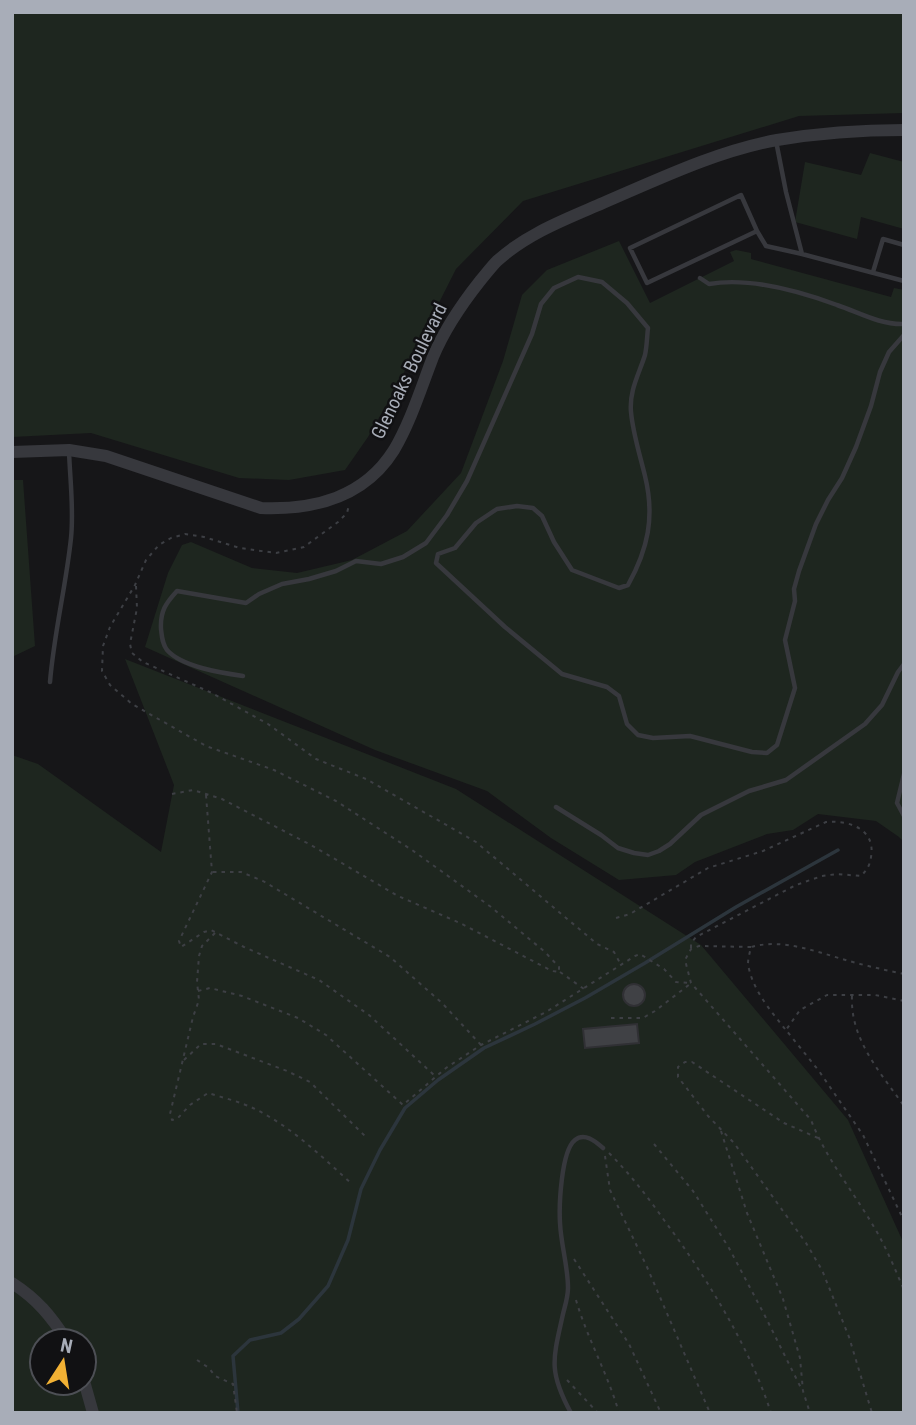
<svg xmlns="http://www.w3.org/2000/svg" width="916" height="1425" viewBox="0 0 916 1425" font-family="'Roboto Condensed',sans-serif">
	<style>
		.green { fill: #1e261f; fill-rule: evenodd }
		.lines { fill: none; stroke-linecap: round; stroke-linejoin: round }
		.stream { stroke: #2c353c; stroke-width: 3.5 }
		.building { fill: #404145; stroke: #303034; stroke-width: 2 }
		.path { stroke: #3d3f44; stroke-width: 2; stroke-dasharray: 3.5 5; stroke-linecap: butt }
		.service { stroke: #37383d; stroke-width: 4.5 }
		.tertiary { stroke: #37383d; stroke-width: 12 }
		.labels { text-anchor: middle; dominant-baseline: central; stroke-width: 5; stroke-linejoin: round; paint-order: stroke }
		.street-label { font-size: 19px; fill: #a8adb8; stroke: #111113 }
	</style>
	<rect width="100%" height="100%" fill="#161618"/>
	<path class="green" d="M12 12H904V113L799 116 523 201 456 269 396 388 368 437 345 470 289 480 239 478 91 433 12 437Z
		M870 153 904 162V229L861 217 857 239 795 222 805 162 861 175Z
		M619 241 650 303 734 261 730 252 736 250 751 253V259L891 297 894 288 904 290V842L899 837 876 821 818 814 793 830 767 834 695 862 676 875 619 880 551 838 487 791 375 750 145 647 168 573 182 545 191 542 252 568 297 573 352 560 407 531 461 473 503 361 522 295 547 270Z
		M12 480H23L35 646 12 657Z
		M125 659 456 789 701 945 848 1120 904 1244V1413H12V755L38 764 161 852 174 785ZM42 1341H84V1383H42Z"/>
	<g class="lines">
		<path class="stream" d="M238 1413 233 1356 250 1340 281 1333 299 1319 328 1286 348 1240 361 1189 380 1150 405 1108 438 1080 484 1048 535 1024 585 998 645 963 736 907 838 850"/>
	</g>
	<path class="building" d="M623 995a11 11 0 1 1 22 0a11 11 0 1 1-22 0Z
		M637 1024 639 1043 585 1048 583 1029Z"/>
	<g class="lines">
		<path class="path" d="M136 586 137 608 130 644 132 653 143 662 212 693 268 724 316 759 366 779 476 842 597 944 614 952 621 965
			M172 794 193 790 222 799 311 845 398 896 460 923 552 971 559 972V967L545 952 491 907 412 850 336 801 274 770 206 746 132 704 110 685 102 671 103 646 110 627 135 585 146 560 159 545 171 538 185 534 204 537 240 548 276 553 304 547 338 522 347 513 349 505
			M206 795 212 872 179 941 181 947 204 932 211 930 244 947 319 980 369 1015 435 1076
			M213 872H241L263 881 390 957 442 1003 481 1045
			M616 918 630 914 708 868 763 851 826 822C849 820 876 829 871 857 870 865 867 870 861 876L837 874 822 876 796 885 696 937 691 943V949
			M215 933 202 946 199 956 197 982 199 1000 193 1017 170 1114 172 1120 177 1119 190 1105 208 1093C224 1098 241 1102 255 1109 292 1127 322 1157 352 1184
			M751 947 699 946 691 949 685 960 691 983 811 1120C826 1159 853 1191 874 1227 886 1247 895 1269 904 1290
			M560 972 584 989
			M198 991 210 988 242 996 298 1018 326 1035 403 1105 446 1068 481 1045 546 1012 635 956 640 954 664 969 676 982 691 983
			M852 996C850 1039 880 1072 904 1106
			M904 1001 875 995H827L800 1010 786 1030 819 1071 863 1135 904 1221
			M611 1018H643L655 1011 690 984
			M785 1029C770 1010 752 989 748 964 748 958 750 952 751 947 783 938 817 952 849 961 867 966 885 970 904 974
			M184 1060 201 1044H216L287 1071 310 1082 367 1138
			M721 1131 747 1213 783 1299 800 1358 803 1391 810 1413
			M818 1138 784 1123 692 1062H685L678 1067V1077L708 1116 734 1143 806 1243 822 1270 849 1337 872 1413
			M654 1144 693 1191 729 1248 764 1314 802 1390
			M609 1153C630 1174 647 1196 664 1220 705 1275 750 1347 771 1413
			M605 1156 610 1190 647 1267 710 1413
			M574 1259 629 1344 661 1413
			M576 1300C587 1338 608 1374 619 1413
			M197 1360 209 1368 215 1376 233 1384 237 1413
			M567 1380 598 1413"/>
		<path class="service" d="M776 141 786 192 802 254 904 281
			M757 231 741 195 630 248 647 283 757 231 766 246 802 254
			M873 272 883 239 904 245
			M700 278 709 284C749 277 799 291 837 305 858 312 880 325 904 324
			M243 676C222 673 182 667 167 650 162 643 162 637 161 629 160 611 166 603 177 591L246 603 259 594 282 584 309 579 336 571 356 561 381 564 403 557 426 543 447 515 467 481 532 334 541 304 554 288 578 277 602 282 627 303 648 328C647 336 647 346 645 355 639 374 629 391 631 412 633 434 640 455 645 476 655 517 648 549 628 585L619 588 572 570 554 542 542 516 533 508 517 506 497 509 476 523 455 548 438 554 436 563 505 627 562 674 607 687 619 696 627 724 638 735 653 738 690 736 752 752 767 753 777 745 795 688 785 640 795 601 794 589 799 571 816 524 828 500 842 478 856 447 871 406 880 372 889 352 904 335
			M50 682C54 633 66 586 71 538 74 509 70 480 69 451
			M904 774 897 803 904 816
			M556 807 601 835 618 848 634 853 648 855 659 851 670 844 701 815 749 791 786 780 865 724 882 705 898 672 904 664
			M571 1413C548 1371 553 1359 563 1314 565 1306 568 1297 568 1288 568 1266 561 1245 560 1223 559 1206 561 1151 575 1140 585 1132 596 1142 603 1148"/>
		<path class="tertiary" d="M12 452 69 450 106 456 261 508C314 510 364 498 394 450 411 421 421 388 433 357 445 328 461 305 480 281 486 274 491 267 497 261 528 233 566 219 603 203 659 179 717 151 777 140 819 133 862 130 904 130
			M12 1283C37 1299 51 1316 67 1341
			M84 1381 93 1413"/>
	</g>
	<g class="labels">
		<g class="street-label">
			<text transform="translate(409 371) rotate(-64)">Glenoaks Boulevard</text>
		</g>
	</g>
	<rect width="916" height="1425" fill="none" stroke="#a8adb8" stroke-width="28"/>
	<g transform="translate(63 1362) rotate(12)"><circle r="33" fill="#111113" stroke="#4d4f55" stroke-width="2"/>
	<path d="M0-5L12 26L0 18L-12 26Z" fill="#f2b134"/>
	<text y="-10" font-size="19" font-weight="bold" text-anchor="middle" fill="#a8adb8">N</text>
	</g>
</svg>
